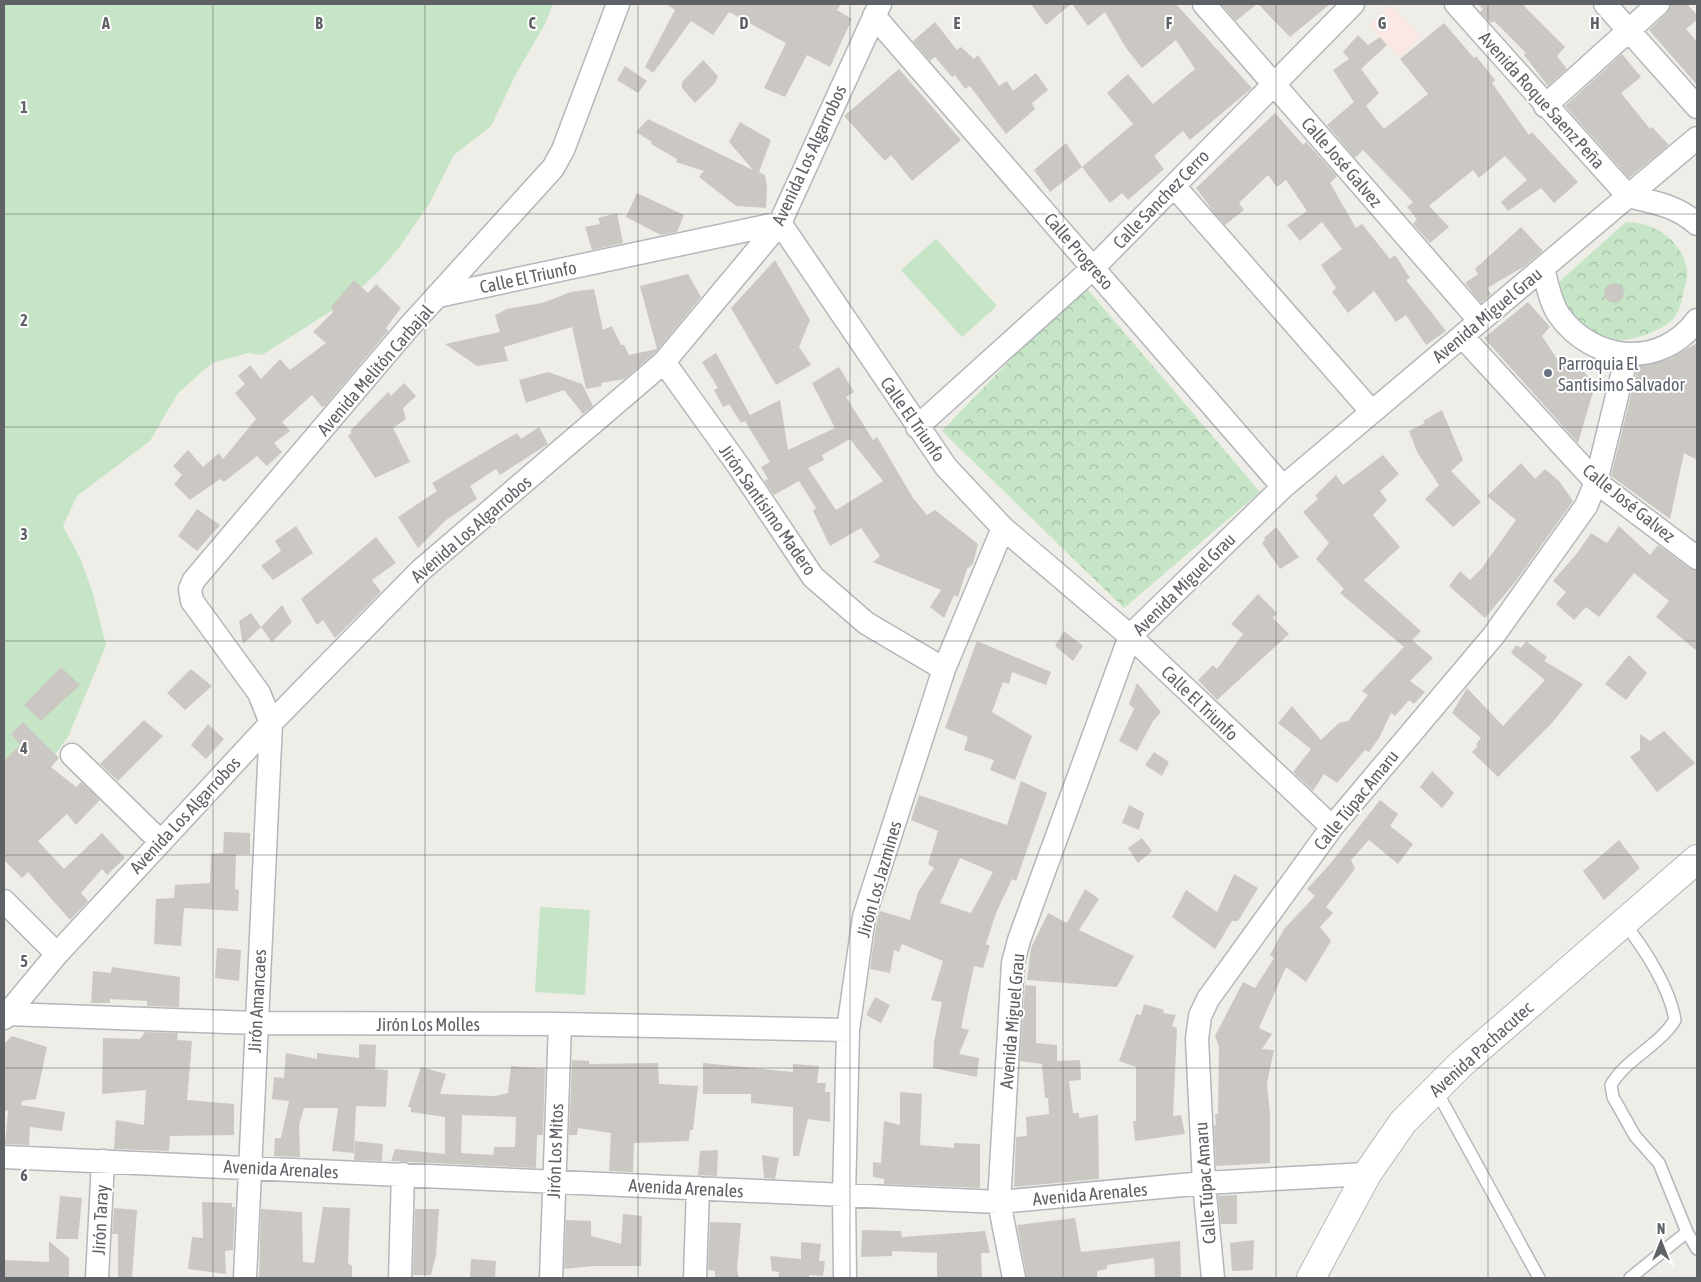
<svg xmlns="http://www.w3.org/2000/svg" width="1701" height="1282" viewBox="0 0 1701 1282" font-family="'Asap Condensed',sans-serif">
	<style>
		.medical { fill: #fae7e6 }
		.grass { fill: #c6e5c6 }
		.park { fill: url(#park-crowns) }
		.building { fill: #cbc8c4; fill-rule: evenodd }
		.lines { fill: none; stroke-linecap: round; stroke-linejoin: round }
		.lane-casing { stroke: #b4b7ba; stroke-width: 14 }
		.street-casing { stroke: #b4b7ba; stroke-width: 25 }
		.secondary-casing { stroke: #b3b6ba; stroke-width: 30 }
		.lane { stroke: #fff; stroke-width: 11 }
		.street { stroke: #fff; stroke-width: 22 }
		.secondary { stroke: #fff; stroke-width: 28 }
		.grid { fill: none; stroke: #5e6266; stroke-width: 1; stroke-opacity: 0.55 }
		.worship-dot { fill: #6b7280; stroke: #fff; stroke-width: 2 }
		.labels { text-anchor: middle; dominant-baseline: central; stroke-width: 4; stroke-linejoin: round; paint-order: stroke }
		.street-label { font-size: 18px; fill: #5e6266; stroke: #fff }
		.worship-label { font-size: 18px; fill: #5b616d; stroke: #fff; text-anchor: start }
		.grid-label { font-size: 16px; text-anchor: middle; font-weight: bold; fill: #5e6266; stroke: #fff; stroke-width: 4; stroke-linejoin: round; paint-order: stroke }
	</style>
	<defs>
		<pattern id="park-crowns" width="20" height="18" patternUnits="userSpaceOnUse" patternTransform="scale(1.25)"><rect width="20" height="18" fill="#c6e5c6"/><path d="M2 6a3 3 0 1 1 6 0M12 15a3 3 0 1 1 6 0" fill="none" stroke="#a4bda5"/></pattern>
	</defs>
	<rect width="100%" height="100%" fill="#efede7"/>
	<path class="medical" d="M1391 5 1421 37 1399 57 1369 25Z"/>
	<path class="grass" d="M4 4H553L545 24 516 74 491 126 454 155 429 204 398 249 379 271 347 301 262 355 248 353 212 363 178 393 150 441 77 496 63 526 80 558 92 590 106 645 69 735 27 795 4 814Z
		M936 239 997 306 962 337 901 270Z
		M540 907 590 910 585 995 535 992Z"/>
	<path class="park" d="M1626 222C1654 222 1682 240 1687 270 1688 277 1685 286 1683 293 1682 301 1678 316 1671 321 1653 336 1629 340 1606 342 1585 326 1556 311 1560 281Z
		M1083 284 1260 492 1124 608 942 431Z"/>
	<path class="building" d="M666 4H841L837 10 852 19 830 67 807 55 785 97 764 88 786 43 729 12 713 35 691 21 653 73 645 67 675 10Z
		M1031 4H1071L1046 25Z
		M1072 4H1176L1252 88 1190 140 1183 131 1154 156 1164 169 1128 200 1122 193 1110 203 1082 167 1050 192 1034 170 1066 143 1082 167 1133 124 1107 93 1128 74 1153 104 1195 69 1176 40 1142 68 1126 48 1105 12 1088 26Z
		M1221 4H1257L1236 21Z
		M1258 4H1330L1290 37Z
		M1478 4H1522L1565 47 1557 56 1567 69 1548 86 1524 55 1526 53 1494 21 1491 23 1480 12 1483 9Z
		M1671 4H1687L1697 15V20L1686 29 1697 42V85L1649 30 1667 13Z
		M935 22 957 50 961 47 974 59 978 55 999 86 1007 81 1013 91 1036 73 1048 90 1032 103 1035 109 1006 134 970 86 965 89 955 75 952 77 935 57 930 61 913 41Z
		M1444 23 1474 58 1476 56 1495 80 1492 83 1529 135 1532 132 1578 182 1554 203 1541 188 1508 211 1501 202 1527 180 1505 156 1479 178 1473 170 1429 206 1449 227 1430 243 1413 224 1417 219 1407 207 1413 202 1363 150 1355 158 1327 125 1354 102 1333 70 1349 59 1343 52 1358 35 1368 45 1380 37 1387 45 1361 69 1379 93 1366 106 1384 129 1428 94 1400 59Z
		M1622 54 1641 77 1621 93 1650 129 1652 127 1669 145 1629 178 1565 106Z
		M703 60 718 76 715 83 695 103 682 88V82Z
		M625 66 647 81 638 93 617 80Z
		M899 69 961 140 912 181 891 155 885 161 844 116Z
		M1275 113 1303 145 1306 142 1337 176 1330 183 1356 228 1362 224 1390 259 1395 255 1410 278 1406 280 1446 331 1426 345 1406 315 1396 322 1374 291 1348 313 1332 292 1336 288 1321 265 1342 249 1322 222 1300 241 1287 225 1307 211 1286 180 1277 187 1268 175 1239 203 1244 210 1225 225 1213 211 1196 188Z
		M648 119 753 170 729 142 740 122 771 140 759 172 765 175 767 187 766 208 736 206 699 177 704 171 676 162 677 159 651 144 652 142 636 132Z
		M637 193 684 215 677 232 661 235 626 217Z
		M617 213 623 243 592 250 585 227 600 224 598 218Z
		M1521 227 1543 251 1525 266 1487 288 1491 294 1481 303 1465 283 1478 274 1475 269Z
		M775 260 810 320 799 347 811 365 776 385 731 308Z
		M688 274 701 297 655 353 624 379 601 383 602 386 586 389 572 327 504 347 508 361 477 366 445 344 500 332 495 315 507 309 542 303 571 292 594 289 603 330 612 326 621 345H624L629 355 657 349 640 286Z
		M354 280 368 293 376 284 401 308 386 328 388 331 325 406 322 407 312 395 282 422 290 431 274 443 282 452 267 466 257 456 224 482 220 479 190 500 174 484 182 475 173 466 188 450 203 467 219 453 223 459 256 419 235 393 245 384 238 376 250 365 261 379 280 359 290 370 326 343 313 332 333 312 331 307Z
		M1604 293a10 10 0 1 1 20 0a10 10 0 1 1-20 0Z
		M1528 302 1550 327 1542 336 1557 359 1575 361 1595 385 1578 443 1484 338Z
		M1697 343V460L1684 453 1670 519 1611 476 1638 366 1669 359Z
		M716 353 750 415 780 400 788 450 835 428 812 383 839 367 854 392 846 397 873 440 877 437 913 498 927 515 935 510 978 544 973 564 967 569 958 597 954 595 944 618 930 607 941 590 873 562 880 556 861 528 830 546 813 511 816 508 799 481 774 495 764 481 768 479 761 467 770 462 745 421 741 423 729 404 723 407 714 390 718 388 702 362ZM850 439 883 481 836 510 808 468 824 460 822 455Z
		M548 372 582 384 593 406 583 414 564 390 526 403 519 380Z
		M404 383 416 396 403 408 406 419 393 428 410 462 375 478 348 436 352 432 350 431 388 392 391 396Z
		M1442 410 1463 460 1451 471 1481 502 1453 527 1425 499 1439 485 1417 452 1409 431 1425 423 1423 421Z
		M539 427 548 444 500 475 496 469 470 486 477 499 446 520 418 548 398 517 437 491 432 483 517 433 521 439Z
		M1383 455 1399 474 1380 491 1387 500 1373 515 1400 547 1364 580 1421 631 1412 640 1433 658 1410 681 1425 692 1414 704 1409 700 1395 716 1391 713 1379 738 1369 752 1365 750 1337 783 1324 774 1313 791 1293 772 1311 749 1278 723 1292 706 1321 740 1339 723 1348 721 1368 695 1362 691 1404 647 1340 593 1344 589 1316 559 1329 543 1303 512 1318 499 1315 496 1336 475 1343 485Z
		M1521 463 1535 479 1545 469 1559 481 1573 501 1516 581 1485 618 1449 586 1460 571 1470 580 1482 568 1516 520 1487 496Z
		M197 509 220 525 197 551 178 536Z
		M296 526 313 553 273 580 261 566 281 551 275 541Z
		M1619 526 1650 555 1658 545 1689 568 1697 571V651L1656 617 1669 601 1634 573 1599 617 1586 607 1574 620 1556 604 1566 592 1553 581 1578 552 1591 533 1607 543Z
		M1276 527 1299 557 1280 569 1262 543 1265 540 1264 538Z
		M376 537 396 563 372 580 381 592 335 638 323 620 317 625 301 599Z
		M1258 594 1277 613 1273 618 1289 634 1217 700 1198 680 1213 665 1217 669 1243 634 1231 624Z
		M282 605 292 622 272 642 261 627Z
		M251 613 261 627 243 644 239 621Z
		M1064 631 1083 646 1073 661 1055 646Z
		M977 641 1051 672 1046 685 1012 672 1009 684 1003 682 992 712 1032 736 1015 780 990 770 994 760 964 750 968 737 945 728Z
		M1526 641 1547 657 1544 661 1583 684 1552 723 1498 777 1472 752 1478 746 1476 744 1481 738 1452 713 1467 688 1503 726 1545 680 1511 653 1516 645 1521 648Z
		M1629 655 1647 673 1626 700 1605 684Z
		M61 667 80 685 41 721 24 705Z
		M191 669 212 686 185 710 167 693Z
		M1137 683 1161 712 1153 721 1137 751 1119 741 1134 709 1129 704Z
		M144 720 163 736 118 781 100 764Z
		M23 722 59 758 51 767 76 787 81 782 100 800 76 825 67 814 38 841 64 869 102 833 125 858 107 875 102 869 81 893 88 901 70 920 28 872 22 878 4 860V761L20 745 11 734Z
		M208 724 224 739 206 759 191 745Z
		M1664 731 1695 763 1657 792 1630 757 1640 750V734L1650 741Z
		M1154 752 1169 762 1162 776 1145 765Z
		M1432 771 1454 793 1442 808 1420 787Z
		M1021 781 1047 793 1016 881 1012 879 996 913 986 944 990 946 983 968 974 966 961 1028 969 1030 959 1054 979 1058 977 1077 933 1068 934 1042 942 1002 931 1000 943 961 902 944 899 952 894 950 890 973 870 969 877 920 880 911 910 920 918 892 934 868 928 864 938 831 911 820 919 795 1007 825ZM960 858 993 872 971 913 940 903Z
		M1380 800 1398 814 1390 826 1413 844 1398 864 1369 840 1351 860 1355 869 1326 907 1333 913 1320 927 1331 941 1306 982 1286 967 1259 1028 1272 1034 1262 1049 1274 1050 1267 1083 1270 1114V1163L1216 1166 1214 1125H1216L1215 1114H1218L1219 1047 1215 1036 1243 982 1255 988 1274 958 1270 955 1284 929 1315 896 1307 889 1330 864Z
		M1129 805 1144 813 1139 830 1122 823Z
		M224 832 250 833V854H236L235 889 239 890 238 911 184 908 181 946 154 944 156 899 174 898 175 885 210 883 211 854 223 853Z
		M1142 838 1152 851 1138 863 1128 848Z
		M1619 840 1640 868 1604 900 1583 871Z
		M1234 874 1258 888 1238 921H1232L1215 949 1172 917 1186 890 1217 912Z
		M1085 889 1099 899 1079 930 1134 956 1117 987 1027 980 1031 948 1048 913 1067 923Z
		M217 948 241 950 239 981 215 978Z
		M112 967 180 977 179 1007 147 1006V1001L110 999V1003H91L93 971 111 973Z
		M1025 985 1036 986V1043L1057 1045V1061L1080 1060 1081 1080 1069 1081 1073 1113H1079V1118L1098 1115 1099 1179 1014 1187 1016 1137 1027 1136 1026 1117 1049 1114 1048 1098H1045L1042 1064 1020 1061Z
		M875 997 890 1005 881 1023 866 1015Z
		M1144 1004 1164 1010 1163 1013 1176 1015 1172 1026 1177 1028 1173 1116 1181 1115 1185 1134 1135 1141 1133 1121H1136V1067L1119 1061 1136 1014 1141 1015Z
		M145 1032 178 1033 177 1040 192 1041 187 1100 234 1104V1135L170 1136 169 1151 114 1149 116 1120 144 1125 146 1090 102 1094 103 1038 140 1039Z
		M12 1036 47 1047 36 1099 22 1101 21 1105 65 1112 62 1131 30 1127 29 1145 5 1144 8 1111 4 1110V1044Z
		M359 1044 376 1045 375 1069 388 1070 386 1107 356 1106 354 1153 332 1151 338 1108H304L299 1125 300 1157 274 1156 275 1138H281L289 1101 272 1099 274 1077 284 1078 286 1053 317 1059V1053L359 1058Z
		M572 1060 589 1061V1064L658 1063 659 1084 698 1086 693 1130H690L689 1141 634 1143 633 1172 609 1171 611 1133 578 1128 577 1135H569Z
		M703 1063 793 1072V1064L819 1066 817 1083H826L825 1092H830V1122L808 1119 799 1156H793V1107L751 1103V1094H703Z
		M511 1066 545 1069 543 1135H537L536 1168 391 1161 395 1149 445 1154V1117L411 1112V1107H408L421 1067 446 1074 440 1094 495 1096 508 1093ZM462 1115 516 1117 515 1147H494L493 1155 461 1153Z
		M900 1092 922 1094 920 1145 954 1148V1143L980 1144V1188L884 1184V1179L873 1177V1162L881 1163 884 1121 900 1125Z
		M355 1141 383 1144 382 1161 354 1160Z
		M718 1150 717 1176 698 1175 700 1151Z
		M762 1155 779 1158 775 1179 764 1178Z
		M1237 1195V1224H1221L1218 1196Z
		M60 1196 82 1198 78 1239H56Z
		M202 1202 232 1203V1207H235L233 1250 225 1251 226 1274 188 1269 192 1237 203 1238Z
		M323 1207 350 1208 348 1263 352 1266V1278H259L261 1209 302 1212 303 1262 314 1263Z
		M114 1208 137 1210 132 1278H118V1234H112Z
		M415 1209H439L436 1255 431 1275H413Z
		M623 1214 642 1216 641 1266H593L564 1269 566 1220 591 1221V1236L621 1244Z
		M1075 1218 1081 1252 1180 1241 1181 1278H1155L1154 1258 1107 1265V1269L1097 1271V1278H1027L1017 1225Z
		M710 1222 741 1223 737 1270 739 1278H715V1271L708 1270Z
		M862 1230 901 1231 902 1237 985 1231 990 1253H981L982 1278H937V1253L892 1251V1256L861 1257Z
		M1254 1240 1253 1270 1232 1271 1230 1243Z
		M49 1241 69 1258V1278H4V1260L49 1262Z
		M801 1242 821 1244 819 1261H825L823 1276 809 1275V1278H778L779 1272 772 1271 770 1256 801 1259Z
		M471 1259 496 1261 495 1278H470Z"/>
	<g class="lines">
		<defs>
			<path id="lane" d="M1624 923C1644 948 1670 988 1675 1020 1659 1046 1627 1058 1611 1085L1613 1097 1635 1136 1659 1163 1687 1232 1697 1249
				M1436 1090 1539 1278
				M1630 1278 1687 1232"/>
			<path id="street" d="M1204 4 1480 321
				M1456 4 1628 196C1654 202 1677 206 1697 224
				M1605 4 1697 107
				M874 16 1283 487
				M1545 106 1658 4
				M1174 186 1372 412
				M1543 268C1547 283 1550 302 1559 315 1593 363 1661 369 1697 320
				M438 296 780 223 946 467 1003 528 1130 636 1332 827
				M1462 336 1596 482 1697 558
				M664 362 740 468 813 577 866 623 944 669
				M917 427 1093 268 1353 4
				M72 755 161 842
				M4 901 57 954
				M8 1014 255 1023 560 1024 848 1030
				M4 1018 57 954 271 723 421 570 664 362 780 223 880 4
				M4 1157 999 1202 1204 1183 1367 1174
				M97 1278 103 1161
				M245 1278 271 723 259 693 192 601 190 589 194 580 408 328 553 168 563 150 618 4
				M400 1278 403 1174
				M551 1278 560 1024
				M695 1278 698 1188
				M845 1278 844 1195 848 1030 864 917 944 669 1003 528
				M1014 1278 999 1202 1013 963 1019 940 1130 636 1283 487 1697 138
				M1213 1278 1204 1183 1197 1039 1200 1016 1208 999 1332 827 1494 635 1586 506 1596 482 1627 355"/>
			<path id="secondary" d="M1311 1278 1367 1174 1403 1122 1461 1064 1697 859"/>
		</defs>
		<use href="#lane" class="lane-casing"/>
		<use href="#street" class="street-casing"/>
		<use href="#secondary" class="secondary-casing"/>
		<use href="#lane" class="lane"/>
		<use href="#street" class="street"/>
		<use href="#secondary" class="secondary"/>
	</g>
	<path class="grid" d="M213 4V1278M425 4V1278M638 4V1278M850 4V1278M1063 4V1278M1276 4V1278M1488 4V1278M4 214H1697M4 427H1697M4 641H1697M4 855H1697M4 1068H1697"/>
	<circle class="worship-dot" cx="1548" cy="373" r="5"/>
	<g class="labels">
		<g class="street-label">
			<text transform="translate(1542 100) rotate(48)">Avenida Roque Saenz Peña</text>
			<text transform="translate(809 155) rotate(-65)">Avenida Los Algarrobos</text>
			<text transform="translate(1342 162) rotate(49)">Calle José Galvez</text>
			<text transform="translate(1161 199) rotate(-46)">Calle Sanchez Cerro</text>
			<text transform="translate(1079 251) rotate(49)">Calle Progreso</text>
			<text transform="translate(528 277) rotate(-12)">Calle El Triunfo</text>
			<text transform="translate(1487 315) rotate(-40)">Avenida Miguel Grau</text>
			<text transform="translate(375 370) rotate(-49)">Avenida Melitón Carbajal</text>
			<text transform="translate(913 419) rotate(55)">Calle El Triunfo</text>
			<text transform="translate(1629 503) rotate(39)">Calle José Galvez</text>
			<text transform="translate(768 510) rotate(55)">Jirón Santísimo Madero</text>
			<text transform="translate(471 529) rotate(-41)">Avenida Los Algarrobos</text>
			<text transform="translate(1184 584) rotate(-45)">Avenida Miguel Grau</text>
			<text transform="translate(1200 703) rotate(44)">Calle El Triunfo</text>
			<text transform="translate(1356 800) rotate(-51)">Calle Túpac Amaru</text>
			<text transform="translate(185 815) rotate(-47)">Avenida Los Algarrobos</text>
			<text transform="translate(879 879) rotate(-74)">Jirón Los Jazmines</text>
			<text transform="translate(257 1001) rotate(-87)">Jirón Amancaes</text>
			<text transform="translate(1012 1021) rotate(-85)">Avenida Miguel Grau</text>
			<text x="428" y="1024">Jirón Los Molles</text>
			<text transform="translate(1481 1049) rotate(-42)">Avenida Pachacutec</text>
			<text transform="translate(555 1151) rotate(-88)">Jirón Los Mitos</text>
			<text transform="translate(281 1169) rotate(3)">Avenida Arenales</text>
			<text transform="translate(1205 1183) rotate(-94)">Calle Túpac Amaru</text>
			<text transform="translate(686 1188) rotate(3)">Avenida Arenales</text>
			<text transform="translate(1090 1194) rotate(-5)">Avenida Arenales</text>
			<text transform="translate(100 1220) rotate(-87)">Jirón Taray</text>
		</g>
		<g class="worship-label">
			<text x="1558" y="363">Parroquia El<tspan x="1558" dy="21">Santísimo Salvador</tspan></text>
		</g>
	</g>
	<g class="grid-label">
		<text x="106" y="29">A</text>
		<text x="319" y="29">B</text>
		<text x="532" y="29">C</text>
		<text x="744" y="29">D</text>
		<text x="957" y="29">E</text>
		<text x="1169" y="29">F</text>
		<text x="1382" y="29">G</text>
		<text x="1595" y="29">H</text>
		<text x="24" y="113">1</text>
		<text x="24" y="326">2</text>
		<text x="24" y="540">3</text>
		<text x="24" y="754">4</text>
		<text x="24" y="967">5</text>
		<text x="24" y="1181">6</text>
	</g>
	<rect width="1701" height="1282" fill="none" stroke="#5e6266" stroke-width="10"/>
	<g transform="translate(1661 1242)" stroke="#ffffff" stroke-width="4" paint-order="stroke">
	<path d="M0-4L9 19L0 12L-9 19Z" fill="#5e6266"/>
	<text y="-8" font-size="14" font-weight="bold" text-anchor="middle" fill="#5e6266">N</text>
	</g>
</svg>
